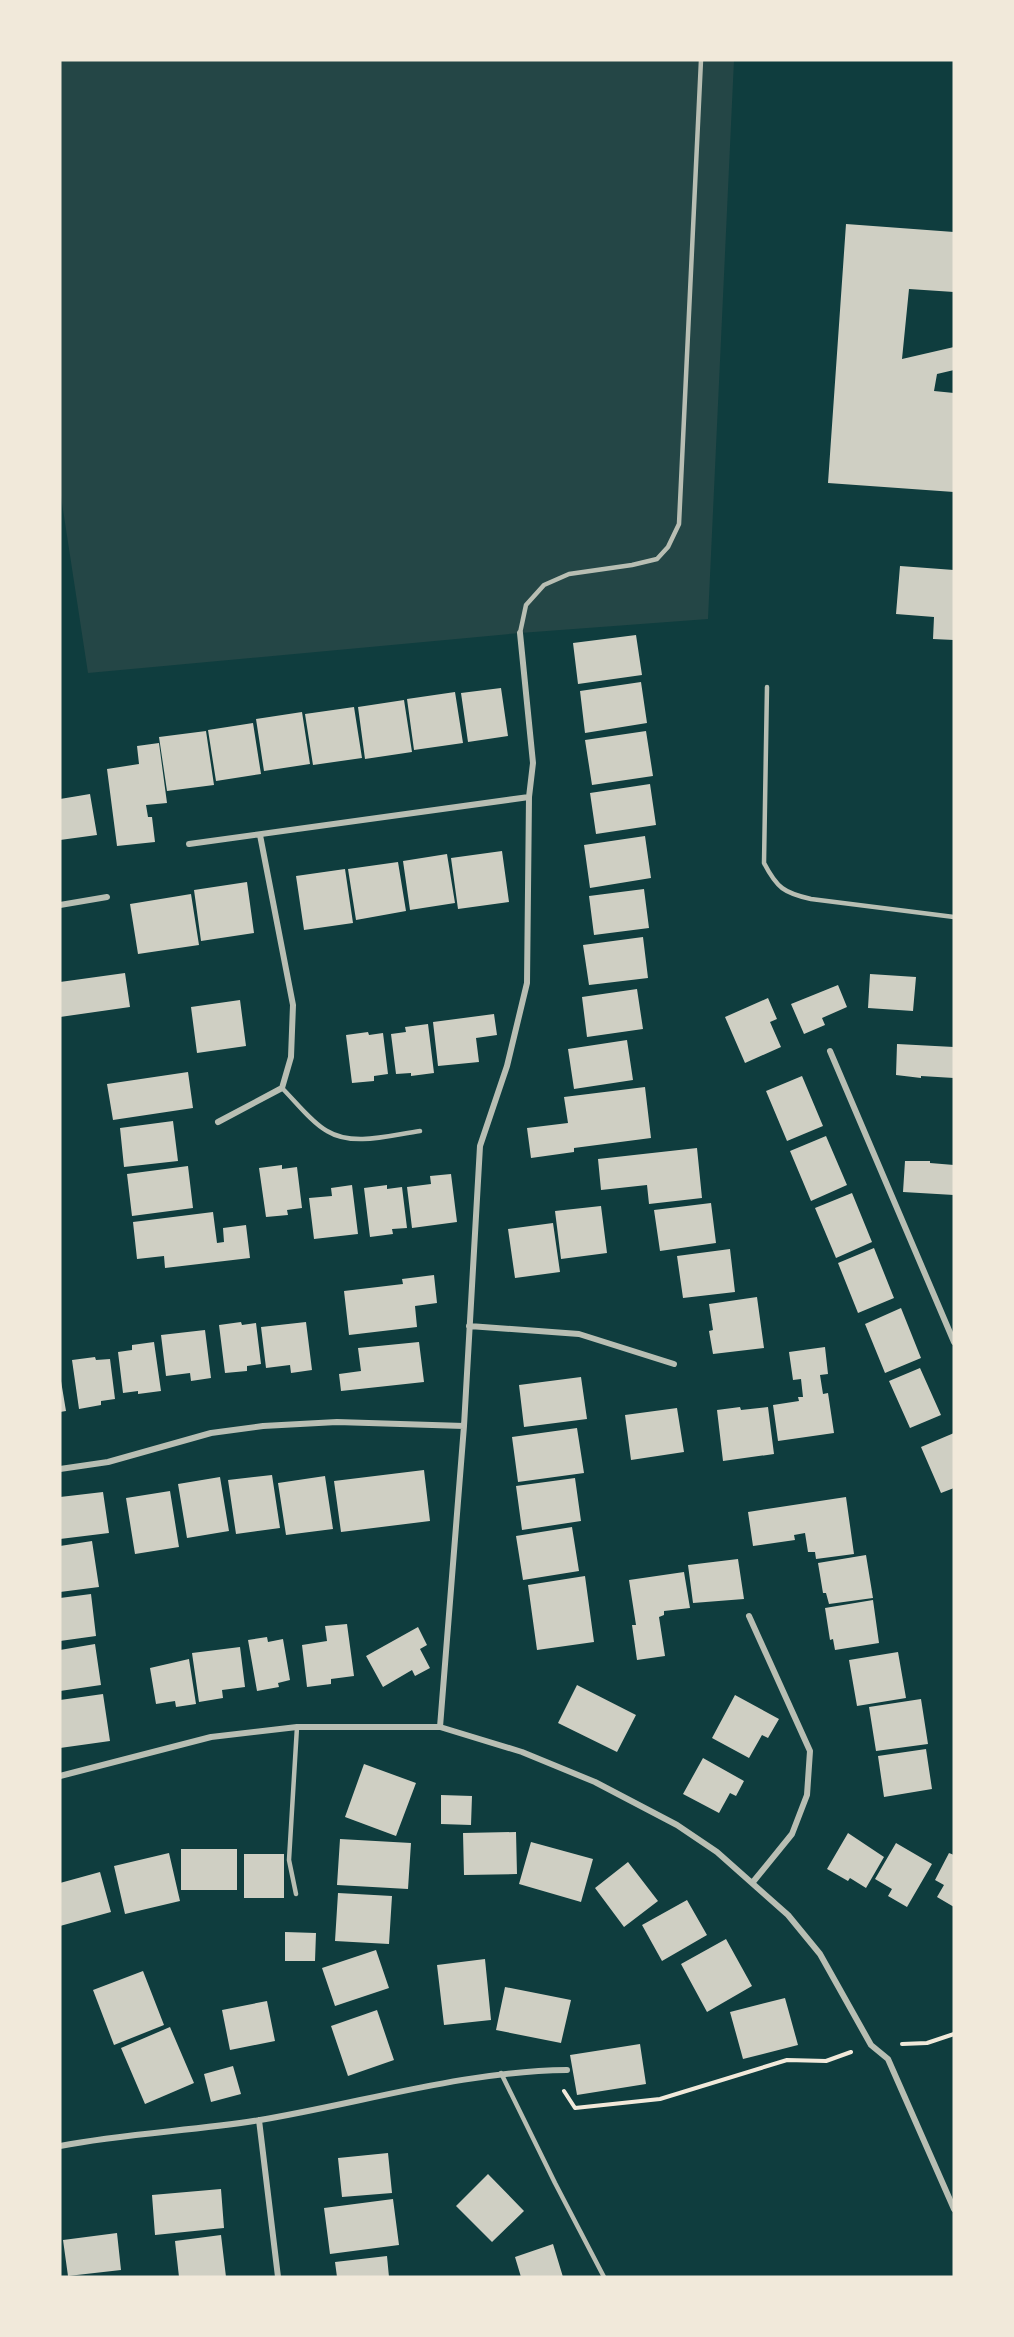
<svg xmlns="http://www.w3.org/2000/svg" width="1014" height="2337" viewBox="0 0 1014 2337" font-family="'Source Sans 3',sans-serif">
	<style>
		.green { fill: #244646 }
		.building { fill: #cfcfc3 }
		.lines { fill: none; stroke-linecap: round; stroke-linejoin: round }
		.path { stroke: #f1e9da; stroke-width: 4 }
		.service { stroke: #b8beb3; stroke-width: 4.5 }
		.minor { stroke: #b8beb3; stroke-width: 6 }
	</style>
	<rect width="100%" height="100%" fill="#0f3d3e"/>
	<path class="green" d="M60 60H734L708 619 520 633 88 673 60 490Z"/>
	<path class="building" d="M846 224 954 232V292L909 289 902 359 954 347V370L937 374 934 391 954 393V492L828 483Z
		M900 566 954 570V640L933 639 934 617 896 614Z
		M636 635 642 675 578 684 573 643Z
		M641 682 647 723 585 733 580 691Z
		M501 688 508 736 468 742 461 693Z
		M455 692 463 743 414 750 407 699Z
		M404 700 412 752 365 759 358 707Z
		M354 707 362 758 313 765 305 714Z
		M302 712 310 764 264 771 256 719Z
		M253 723 261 774 216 781 208 730Z
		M206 731 214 785 167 791 159 737Z
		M646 731 653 776 592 785 585 740Z
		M159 743 167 803 146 805 148 817H152L155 842 117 846 107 769 139 764 137 746Z
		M650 784 656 825 596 834 590 793Z
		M90 794 97 835 60 840V799Z
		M645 836 651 878 590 888 584 845Z
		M502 851 509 902 458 909 451 858Z
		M447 854 455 903 410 910 403 861Z
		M398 862 406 911 356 920 348 869Z
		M345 869 353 923 304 930 296 876Z
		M247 882 254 933 201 941 194 890Z
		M644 889 649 928 594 935 589 896Z
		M191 894 199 945 138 954 130 904Z
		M643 937 648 978 589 985 583 945Z
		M125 973 130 1007 60 1017V982Z
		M870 974 916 977 913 1011 868 1008Z
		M838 985 847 1007 822 1018 825 1025 804 1034 791 1004Z
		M637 989 643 1029 587 1037 582 997Z
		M768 998 777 1019 770 1022 781 1047 745 1063 725 1017Z
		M240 1000 246 1046 197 1053 191 1007Z
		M494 1014 497 1035 476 1038 479 1062 438 1066 433 1022Z
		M428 1024 434 1073 411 1076V1073L396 1074 391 1034 406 1032 405 1027Z
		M368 1032 369 1035 383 1033 388 1074 374 1076V1081L352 1083 346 1035Z
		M627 1040 633 1080 574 1089 568 1049Z
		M897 1044 954 1047V1078L921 1076V1078L896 1075Z
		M188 1072 193 1108 113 1120 107 1084Z
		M802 1076 823 1126 787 1141 766 1091Z
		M645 1087 651 1138 574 1148V1152L531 1158 527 1128 568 1123 564 1097Z
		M173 1121 178 1161 124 1167 120 1128Z
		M826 1136 847 1185 811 1201 790 1151Z
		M697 1148 702 1198 649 1204 647 1185 601 1190 598 1159Z
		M905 1161H930V1163L954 1165V1195L903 1192Z
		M282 1165V1169L297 1167 302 1208 287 1210 288 1215 266 1217 259 1168Z
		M188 1166 193 1208 132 1216 127 1174Z
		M451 1174 457 1222 412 1228 407 1187 431 1184 430 1176Z
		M352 1185 358 1234 314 1239 309 1198 332 1196 331 1188Z
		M387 1185V1189L402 1187 407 1228 392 1229 393 1234 370 1237 364 1188Z
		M852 1193 872 1242 836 1258 815 1208Z
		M711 1203 716 1243 660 1251 654 1210Z
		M601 1206 607 1253 561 1259 555 1211Z
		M213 1212 217 1243 224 1242 223 1228 246 1225 250 1258 165 1268 164 1256 137 1259 133 1222Z
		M553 1223 560 1272 515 1278 508 1229Z
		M874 1248 894 1298 858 1313 838 1263Z
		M730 1249 735 1292 683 1298 677 1256Z
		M434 1275 437 1303 415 1306 417 1327 349 1335 344 1291 403 1284 402 1279Z
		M757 1297 764 1348 713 1354 709 1331 713 1330 709 1304Z
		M901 1308 921 1358 885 1373 865 1324Z
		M241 1322 242 1325 256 1323 261 1364 247 1366V1371L225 1373 219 1325Z
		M306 1322 312 1370 291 1373 290 1365 266 1368 261 1327Z
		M205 1330 211 1378 191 1381 190 1373 166 1376 161 1335Z
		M154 1342 161 1391 138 1394V1391L123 1393 118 1352 132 1350V1345Z
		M419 1342 424 1382 341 1391 339 1374 361 1371 358 1348Z
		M825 1347 828 1374 820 1375 823 1394 828 1393 834 1433 778 1441 773 1405 799 1401 798 1397H803L801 1379 793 1380 789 1352Z
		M95 1357 96 1360 110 1359 115 1399 101 1401V1405L79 1409 72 1360Z
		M920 1368 941 1415 910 1428 889 1381Z
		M60 1375 66 1411 60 1412Z
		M581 1377 587 1419 524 1427 519 1385Z
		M740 1407 741 1410 768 1407 774 1454 723 1461 717 1410Z
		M677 1408 684 1452 631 1460 625 1415Z
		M577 1428 584 1473 518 1482 512 1437Z
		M954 1433V1488L941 1493 921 1447Z
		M424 1470 430 1521 341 1532 334 1481Z
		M272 1475 280 1528 236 1534 228 1480Z
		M325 1476 333 1529 286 1535 278 1483Z
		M220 1477 229 1531 187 1538 178 1484Z
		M575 1478 581 1521 522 1530 516 1486Z
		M170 1491 179 1547 135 1554 126 1498Z
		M103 1492 109 1533 60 1539V1497Z
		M846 1497 854 1554 816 1559 815 1552H808L805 1533 794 1535 795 1540 753 1546 748 1512Z
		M572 1527 579 1571 523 1580 516 1536Z
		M92 1541 99 1587 60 1592V1546Z
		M866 1555 873 1598 829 1604 826 1593H823L818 1563Z
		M738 1559 744 1599 693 1603 688 1565Z
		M684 1572 690 1608 664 1611V1615L659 1617 665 1656 637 1660 632 1625H636L629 1580Z
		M585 1576 594 1642 537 1650 528 1585Z
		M91 1594 96 1636 60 1641V1598Z
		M873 1600 879 1643 835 1650 833 1639 830 1640 825 1608Z
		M347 1624 354 1676 331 1679V1684L307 1687 302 1645 327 1641 325 1626Z
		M418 1627 427 1645 420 1649 430 1668 415 1676 412 1670 383 1687 366 1656Z
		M267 1637 268 1642 283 1639 290 1680 278 1683 279 1687 257 1691 248 1640Z
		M95 1644 101 1685 60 1691V1650Z
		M240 1647 245 1687 222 1690 223 1698 199 1702 192 1653Z
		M898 1652 906 1698 857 1706 849 1660Z
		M189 1659 196 1704 176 1707 175 1701 156 1704 150 1668Z
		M577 1685 636 1715 617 1752 558 1723Z
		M103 1694 110 1741 60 1748V1700Z
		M735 1695 779 1719 768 1738 762 1735 749 1758 712 1738Z
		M921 1699 928 1744 876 1751 869 1707Z
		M926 1749 932 1789 884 1797 878 1756Z
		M703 1758 744 1781 736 1796 730 1793 719 1813 683 1794Z
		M364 1764 416 1783 396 1836 345 1817Z
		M441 1795 472 1796 471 1825 441 1824Z
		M516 1832 517 1874 464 1875 463 1833Z
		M848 1833 884 1857 866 1888 850 1878 848 1881 827 1869Z
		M340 1839 411 1843 408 1889 337 1885Z
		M531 1842 593 1859 581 1902 519 1884Z
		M896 1843 932 1864 907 1907 888 1896 892 1889 875 1879Z
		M181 1849H237V1890H181Z
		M169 1853 180 1901 125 1914 114 1866Z
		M949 1853 954 1855V1907L937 1897 944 1885 935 1880Z
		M244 1854H284V1898H244Z
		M628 1862 658 1901 624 1927 595 1888Z
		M100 1872 111 1912 60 1926V1883Z
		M338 1893 392 1896 389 1944 335 1941Z
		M687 1900 707 1935 662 1961 642 1925Z
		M285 1932 316 1933 315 1961H285Z
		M726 1939 752 1986 707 2012 681 1964Z
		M376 1950 389 1988 335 2006 322 1968Z
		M485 1959 491 2020 444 2025 437 1965Z
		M143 1971 164 2025 114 2045 93 1990Z
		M505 1987 571 2000 561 2043 496 2030Z
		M785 1998 798 2045 743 2059 730 2012Z
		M267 2001 275 2041 230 2050 222 2010Z
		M377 2010 394 2060 348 2076 331 2026Z
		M170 2027 194 2083 145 2104 121 2048Z
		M640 2044 646 2084 577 2095 570 2055Z
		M233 2066 241 2094 211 2102 204 2074Z
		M388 2153 392 2193 342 2197 338 2158Z
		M488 2174 524 2211 492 2242 456 2206Z
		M221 2189 224 2228 155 2235 152 2195Z
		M393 2199 399 2245 330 2254 324 2208Z
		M117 2233 121 2270 68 2276 63 2240Z
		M221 2235 226 2277H179L175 2241Z
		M553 2244 563 2277H521L515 2257Z
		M387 2256 389 2277H337L335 2262Z"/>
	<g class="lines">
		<path class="path" d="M902 2044 927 2043 954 2034
			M564 2091 575 2108 660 2099 787 2060 826 2061 851 2052"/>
		<path class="service" d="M520 633 526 605 544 585 569 574 632 565 657 559 668 547 679 524 701 60
			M767 687 764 863C777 888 784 893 811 899L954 917
			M282 1088C295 1101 312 1123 327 1131 353 1147 391 1135 420 1131
			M296 1894 289 1860 297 1727
			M501 2073 555 2183 604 2277"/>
		<path class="minor" d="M189 844 529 797
			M60 905 107 897
			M830 1051 954 1342
			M218 1122 282 1088 291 1057 293 1005 260 835
			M469 1326 579 1334 674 1364
			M60 1469 108 1462 211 1433 263 1426 337 1422 464 1426
			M749 1616 810 1751 807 1795 792 1834 753 1882
			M440 1727 464 1426 480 1146 507 1066 527 983 529 797 533 763 520 633
			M60 1776 211 1737 297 1727H440L522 1752 595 1782 677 1825 717 1852 788 1915 820 1954 871 2045 888 2059 954 2209
			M259 2120 278 2277
			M60 2146C126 2133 193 2131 260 2120 362 2103 463 2071 567 2070"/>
	</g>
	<rect width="1014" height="2337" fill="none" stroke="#f1e9da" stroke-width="123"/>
</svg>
